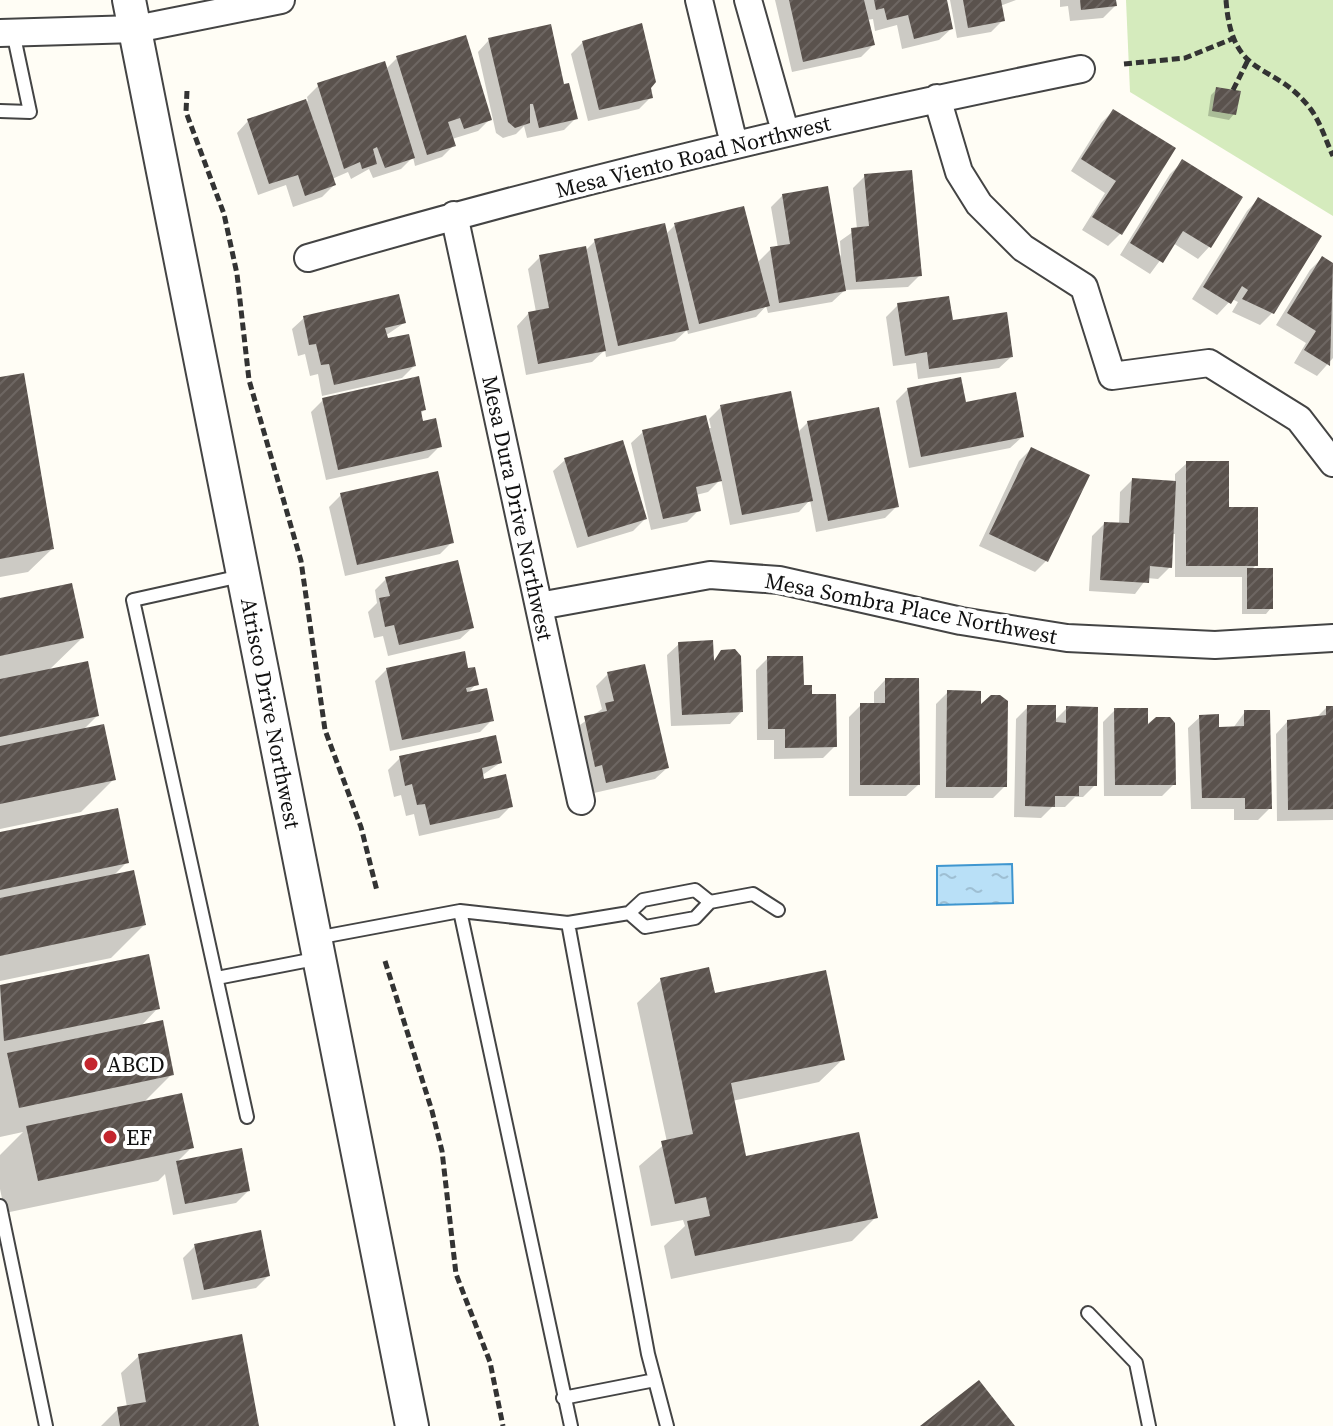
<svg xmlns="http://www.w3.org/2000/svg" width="1333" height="1426" viewBox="0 0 1333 1426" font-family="'Source Serif 4',serif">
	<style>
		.green { fill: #d5ebbd }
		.water { fill: url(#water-ripples); stroke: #3f96cf; stroke-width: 2 }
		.shadow { fill: #0003 }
		.building { fill: url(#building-hatch) }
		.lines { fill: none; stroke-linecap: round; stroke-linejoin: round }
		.service-casing { stroke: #444; stroke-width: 16 }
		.minor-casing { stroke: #444; stroke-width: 30 }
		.tertiary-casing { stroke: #444; stroke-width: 36 }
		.path { stroke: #333; stroke-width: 5; stroke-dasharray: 8 4; stroke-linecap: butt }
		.service { stroke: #fff; stroke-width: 12 }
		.minor { stroke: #fff; stroke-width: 26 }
		.tertiary { stroke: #fff; stroke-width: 32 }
		.poi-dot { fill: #c4262e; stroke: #fff; stroke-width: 3 }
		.labels { text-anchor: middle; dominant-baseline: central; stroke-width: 8; stroke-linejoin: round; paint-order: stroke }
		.street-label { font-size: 22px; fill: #111; stroke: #fff }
		.poi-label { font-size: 22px; fill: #111; stroke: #fff; text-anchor: start }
	</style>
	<defs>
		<pattern id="water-ripples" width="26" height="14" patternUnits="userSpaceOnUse" patternTransform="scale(2)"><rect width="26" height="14" fill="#b9e0f7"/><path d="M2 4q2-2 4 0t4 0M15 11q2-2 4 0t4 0" fill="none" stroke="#9ebfd3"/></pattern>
		<pattern id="building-hatch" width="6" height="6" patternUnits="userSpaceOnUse" patternTransform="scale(2)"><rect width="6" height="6" fill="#5a524d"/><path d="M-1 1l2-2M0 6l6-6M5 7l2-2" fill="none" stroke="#6d6662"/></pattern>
	</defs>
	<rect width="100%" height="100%" fill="#fffdf5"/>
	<path class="green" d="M1126 0H1333V216L1130 92Z"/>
	<path class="water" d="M1012 864 1013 903 937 905V866Z"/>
	<path class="shadow" d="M775 0H945L951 29 939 40 902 49 897 25 875 31 873 19 867 20 873 45 861 57 792 72Z
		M950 0H1016L1000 6 1003 20 991 32 957 38Z
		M1060 0H1114L1115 6 1103 18 1070 21 1068 6 1060 7Z
		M489 40 563 86 576 118 564 130 527 138 524 126 516 134 503 138 496 133 478 52Z
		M583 42 648 87 651 97 639 109 588 121 571 54Z
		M398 57 490 119 478 131 452 139 454 145 442 157 415 166 413 157 401 169 373 178 369 169 351 179 348 172 332 179 334 185 322 197 293 207 286 185 258 195 237 133 248 121 308 101 307 97 319 85 386 69Z
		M1217 89 1234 114 1229 120 1208 116 1211 95Z
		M1113 111 1120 234 1108 246 1082 230 1105 193 1071 171 1101 123Z
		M1182 162 1209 247 1198 259 1173 243 1150 274 1120 255 1170 174Z
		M865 176 920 275 908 287 845 290 832 302 768 313 766 306 756 317 688 334 687 330 675 341 606 357 605 350 592 362 526 375 517 326 528 314 536 312 528 269 540 257 585 251 595 241 666 234 675 225 757 263 771 249 778 248 771 207 783 195 841 256 840 241 857 229 853 188Z
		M1258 199 1272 313 1260 325 1232 312 1238 302 1232 299 1217 315 1192 299 1247 211Z
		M1322 258 1333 265V358L1317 376 1294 363 1306 343 1276 325 1310 270Z
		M898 305 951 322 1011 357 999 368 918 379 916 363 893 366 886 317Z
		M304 318 404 323 385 336 414 366 402 378 322 396 318 374 310 376 305 354 298 356 292 329Z
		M0 380 52 549 28 572 0 577Z
		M908 389 964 404 1022 437 1010 448 909 468 896 401Z
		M323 400 424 410 420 414 422 423 440 446 428 458 326 480 311 412Z
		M721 407 797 433 808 422 897 506 885 518 816 532 810 500 799 512 730 525 721 479 708 492 696 495 699 510 687 522 651 530 631 443 643 432 711 428 709 419Z
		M1031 449 1047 560 1035 572 979 546 1019 461Z
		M565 460 645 519 633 531 577 548 553 471Z
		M1187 463 1227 509 1256 565 1251 570 1271 608 1266 614H1242V577H1175V534H1172L1170 567 1158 579 1147 578 1135 594 1089 591 1092 536 1104 524 1119 525 1120 492 1132 480 1175 482V474Z
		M341 495 452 542 440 554 345 576 329 507Z
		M386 579 472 628 460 639 388 656 383 636 374 638 368 612 377 603 375 590Z
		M0 600 82 638 48 671 97 716 82 731 114 779 81 812 0 829Z
		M679 644 712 662 722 652 741 712 730 724 671 726 667 655Z
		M768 658 810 696 835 746 823 758 774 759V740H757L756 670Z
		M387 669 467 670 476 684 467 694 492 720 480 732 390 751 375 681Z
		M608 674 667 768 655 779 594 793 590 776 584 778 573 730 602 709 596 686Z
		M885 680 918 785 906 796H849V717L861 705H874V692Z
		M948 692 979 709 1005 786 993 798H935L936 704Z
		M1028 707 1054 721 1067 708 1095 785 1083 797H1075L1065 807H1052L1041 818 1014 817 1016 719Z
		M1326 708H1333V820L1277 821 1276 734 1287 722 1316 718Z
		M1115 710 1174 784 1162 796H1104L1103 722Z
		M1245 712 1270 808 1258 820H1234V809H1191L1188 728 1200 717 1217 729 1233 728Z
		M400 758 500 763 481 776 482 781 511 806 499 818 419 836 414 814 406 816 401 795 394 797 388 770Z
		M0 834 127 862 112 877 144 925 111 958 0 981Z
		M147 956 158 1008 140 1027 172 1074 143 1103 191 1148 176 1163 240 1151 248 1191 236 1203 173 1215 165 1174 158 1181 5 1213 0 1189V1155L23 1132 0 1137V987Z
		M661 980 713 995 843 1059 819 1082 732 1101 744 1158 876 1217 852 1241 671 1279 664 1246 685 1226 683 1220 651 1226 639 1166 667 1142 637 1003Z
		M195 1246 268 1276 256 1288 192 1300 183 1258Z
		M139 1356 257 1426H101L118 1409 127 1407 121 1373Z"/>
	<path class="building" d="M789 0H864L875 45 803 62Z
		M874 0H947L953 29 914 39 908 15 887 20 884 8 876 10Z
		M963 0H1001L1005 21 968 28Z
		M1080 0H1116L1117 6 1081 10Z
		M642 23 656 82 651 88 653 98 599 110 582 41Z
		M551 24 564 84 569 83 578 119 539 128 533 104H530V123L515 128 508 122 488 38Z
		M466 35 492 120 464 129 460 118 448 122 456 146 427 155 396 56Z
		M385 61 415 158 385 168 377 147 373 149 377 164 362 169 360 162 344 169 317 83Z
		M1216 87 1241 91 1236 115 1212 111Z
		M306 99 336 185 305 196 298 175 269 184 247 119Z
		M1113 109 1176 148 1122 235 1092 217 1116 181 1081 159Z
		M1182 159 1243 197 1211 248 1183 231 1163 263 1130 243Z
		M912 170 922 276 856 282 851 228 869 226 864 174Z
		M828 186 846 291 779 303 770 247 790 244 782 194Z
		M1258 197 1322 236 1274 314 1242 299 1248 290 1242 286 1231 304 1203 287Z
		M744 206 770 306 699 324 674 223Z
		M665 223 689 330 618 346 594 239Z
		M586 246 606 351 538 364 528 312 549 308 539 255Z
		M1322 256 1333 263 1330 366 1304 350 1316 331 1287 313Z
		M399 294 406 323 385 328 388 338 409 334 416 366 334 385 329 364 321 365 316 344 309 345 303 316Z
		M949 296 953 320 1007 312 1013 357 929 369 927 352 905 356 897 303Z
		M24 373 54 549 0 559V377Z
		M419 376 426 410 421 411 423 421 436 418 442 447 338 470 322 398Z
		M961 377 966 402 1016 392 1024 437 921 457 907 388Z
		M791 391 813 501 742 515 720 405Z
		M879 407 899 507 828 521 807 421Z
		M706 415 722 481 696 487 701 511 663 519 642 430Z
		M623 440 647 519 588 537 564 458Z
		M1031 447 1090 475 1048 562 989 534Z
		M1186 461H1229V507H1258V566H1186Z
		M438 471 454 543 357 565 340 493Z
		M1132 478 1176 481 1172 568 1150 566 1149 583 1100 580 1104 522 1129 523Z
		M458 560 474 628 399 645 394 625 385 627 379 598 390 596 385 577Z
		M1247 568H1273V609H1247Z
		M72 583 84 638 0 656V598Z
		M713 640 714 661 721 650 735 649 741 656 743 712 682 715 678 642Z
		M465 651 468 668 475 667 479 685 466 688 467 692 487 688 494 721 402 740 386 668Z
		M767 656H803L804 685H812V694H836L837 747 785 748V729H768Z
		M88 661 99 716 0 737V679Z
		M645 664 669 768 606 783 602 765 595 767 584 716 607 711 605 703 614 701 607 672Z
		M885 678H919L920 785H860V703H885Z
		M947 690 981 691V704L991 695H1000L1008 701 1007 787H946Z
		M1027 705H1056V722L1066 723V706L1098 707 1097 786H1079V796H1055V807L1025 806Z
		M1326 706H1333V809L1288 810 1287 720 1326 715Z
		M1114 708H1148V724L1156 717H1170L1175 723 1176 785H1115Z
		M1244 710H1270L1272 809H1245V798H1202L1199 715 1219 714V727L1244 726Z
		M104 724 116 780 0 804V746Z
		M496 735 502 763 482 768 484 779 506 774 513 807 430 825 425 804 417 805 412 784 405 786 399 756Z
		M118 808 129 863 0 890V832Z
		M134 870 146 925 0 956V898Z
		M149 954 160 1009 4 1041 0 985Z
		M709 967 715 993 826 970 845 1060 731 1083 746 1156 859 1132 878 1218 695 1256 687 1221 710 1216 706 1197 675 1204 661 1141 693 1134 660 978Z
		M163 1020 174 1075 19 1108 7 1053Z
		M182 1093 194 1148 38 1181 26 1126Z
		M242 1148 250 1191 185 1204 176 1161Z
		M261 1230 270 1276 204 1290 194 1244Z
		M242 1334 259 1426H120L117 1407 146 1402 138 1354Z
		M979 1380 1015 1426H920Z"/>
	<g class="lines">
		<defs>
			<path id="service" d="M0 111 30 112 13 32
				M241 576 133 600 247 1117
				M460 911 571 1426
				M629 913 645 927 695 918 710 902 753 894 778 910
				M568 923 629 913 643 900 695 890 710 902
				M316 938 460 911 568 923 648 1354 667 1426
				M217 978 320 958
				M0 1206 46 1426
				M1088 1313 1136 1363 1149 1426
				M563 1398 655 1380"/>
			<path id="minor" d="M699 0 734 144
				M748 0 785 131
				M0 33 136 29 281 0
				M937 98 959 172 979 204 1023 248 1084 287 1112 376 1209 363 1299 419 1333 463
				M454 215 581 801
				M308 258C563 183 821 122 1081 69
				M539 606 710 575 779 580 961 621 1067 638 1215 645 1333 638"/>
			<path id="tertiary" d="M129 0 412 1426"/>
		</defs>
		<use href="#service" class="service-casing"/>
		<use href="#minor" class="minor-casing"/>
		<use href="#tertiary" class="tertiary-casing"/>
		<path class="path" d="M1226 0C1232 83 1275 59 1312 111 1321 124 1326 141 1333 156
			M1124 64 1185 58 1232 39
			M1233 90 1248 60
			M187 91 186 112 224 214 237 274 249 380 301 561 325 730 361 827 377 891
			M385 961 432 1111 442 1151 456 1274 490 1362 503 1426"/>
		<use href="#service" class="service"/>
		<use href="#minor" class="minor"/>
		<use href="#tertiary" class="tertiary"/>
	</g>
	<g class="poi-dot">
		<circle cx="91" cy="1064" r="8"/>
		<circle cx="110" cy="1137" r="8"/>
	</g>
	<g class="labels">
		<g class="street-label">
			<text transform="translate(693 156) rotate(-14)">Mesa Viento Road Northwest</text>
			<text transform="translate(518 508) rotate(78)">Mesa Dura Drive Northwest</text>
			<text transform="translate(911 608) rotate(11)">Mesa Sombra Place Northwest</text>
			<text transform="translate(271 713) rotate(79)">Atrisco Drive Northwest</text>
		</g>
		<g class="poi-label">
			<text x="107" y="1064">ABCD</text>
			<text x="126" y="1137">EF</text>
		</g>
	</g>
</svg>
